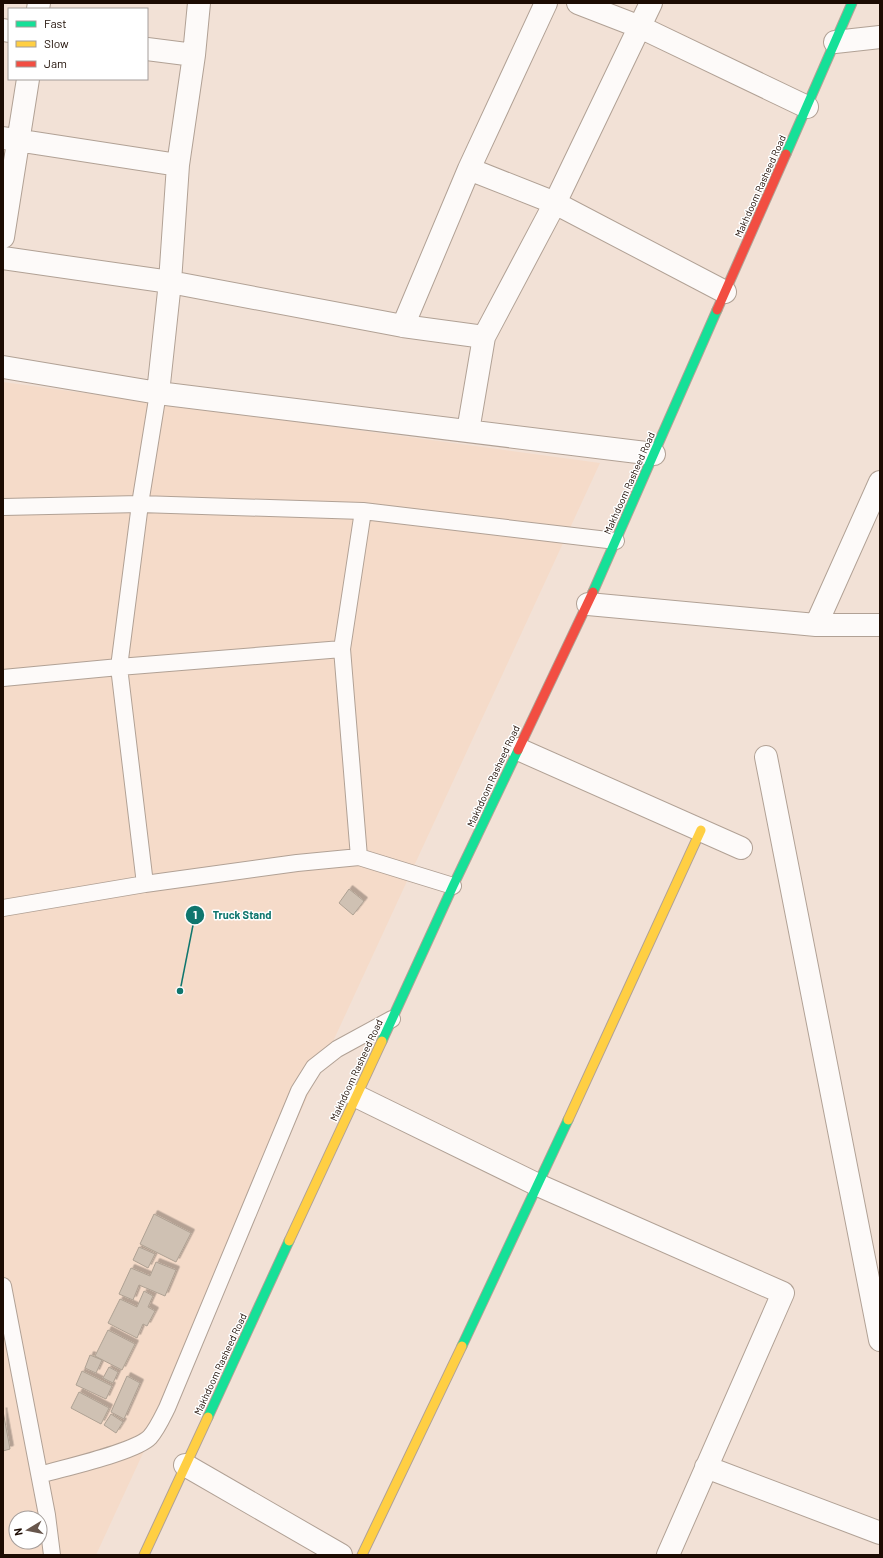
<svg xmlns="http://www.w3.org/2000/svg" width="883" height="1558" viewBox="0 0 883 1558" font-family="Barlow,sans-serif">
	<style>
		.built { fill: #f5dbc9; fill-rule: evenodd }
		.building { fill: #cfc1b3; stroke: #aea193; filter: url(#shadow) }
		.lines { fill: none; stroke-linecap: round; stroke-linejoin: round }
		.lane-casing { stroke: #b1a195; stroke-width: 18 }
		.street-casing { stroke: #b1a195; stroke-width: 24 }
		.fast-casing { stroke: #b1a195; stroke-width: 11 }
		.slow-casing { stroke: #b1a195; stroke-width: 11 }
		.jam-casing { stroke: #b1a195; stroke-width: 11 }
		.lane { stroke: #fdfaf9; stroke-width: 16 }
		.street { stroke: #fdfaf9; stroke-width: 22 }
		.fast { stroke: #16e098; stroke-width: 9 }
		.slow { stroke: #ffcf43; stroke-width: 9 }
		.jam { stroke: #f24e42; stroke-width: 9 }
		.labels { text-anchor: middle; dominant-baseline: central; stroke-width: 3; stroke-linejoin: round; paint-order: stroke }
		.street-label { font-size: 10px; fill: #1c0b02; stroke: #fff }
		.leader { fill: none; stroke: #0f766e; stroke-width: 1.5 }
		.callout-dot { fill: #0f766e; stroke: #fff; stroke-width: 1.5 }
		.mark-label { font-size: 12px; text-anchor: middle; font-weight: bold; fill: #fff }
		.callout-label { font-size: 11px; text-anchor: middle; font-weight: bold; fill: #0f766e; stroke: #fff; stroke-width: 3; stroke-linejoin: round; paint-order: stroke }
	</style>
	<defs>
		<filter id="shadow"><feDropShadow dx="3.5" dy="-3.5" stdDeviation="0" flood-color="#0004"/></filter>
	</defs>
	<rect width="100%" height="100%" fill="#f2e1d6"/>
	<path class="built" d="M3 382 600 463 96 1555H3ZM16 1518H40V1542H16Z"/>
	<path class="building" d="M349 889 364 901 353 915 339 903Z
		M154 1214 191 1233 176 1262 140 1244Z
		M139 1247 155 1254 148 1268 133 1260Z
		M156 1262 176 1270 165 1296 139 1285 133 1300 119 1294 131 1268 150 1276Z
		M144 1291 153 1296 148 1307 155 1311 147 1326 143 1324 137 1338 108 1323 120 1299 137 1307Z
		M108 1330 135 1344 122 1370 95 1356Z
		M90 1355 102 1360 96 1373 85 1368Z
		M109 1367 118 1372 113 1383 103 1378Z
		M82 1371 112 1386 106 1399 76 1385Z
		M127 1376 140 1383 124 1419 111 1412Z
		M79 1392 109 1408 101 1424 71 1408Z
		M3 1411 10 1449 3 1451Z
		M111 1414 123 1422 116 1433 104 1425Z"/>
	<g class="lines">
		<defs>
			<path id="lane" d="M3 507 140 504 363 511 342 649
				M363 511 616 541
				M3 678 119 667 342 649 359 857
				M145 884 119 667 140 504 158 393
				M3 908 145 884 297 863 359 857 453 886
				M3 1286 47 1515 52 1555
				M40 1475C63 1468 136 1452 150 1437 157 1429 162 1418 167 1408L299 1091 314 1067 337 1049 392 1019"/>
			<path id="street" d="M578 3 640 27 807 107
				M38 9 39 3
				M3 30 9 31
				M835 42 880 37
				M147 49 194 55
				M3 138 178 165
				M469 169 555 203 725 292
				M3 237 28 79
				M3 258 170 282 403 326 484 337
				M403 326 469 169 546 3
				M3 367 158 393 654 454
				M158 393 170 282 178 165 194 55 199 3
				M468 431 484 337 555 203 651 3
				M588 604 816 625H880
				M816 625 880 482
				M518 749 741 848
				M766 757 880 1340
				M356 1096 538 1185 783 1293 668 1555
				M185 1465 341 1555
				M706 1467 880 1533"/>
			<path id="fast" d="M786 154 852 3
				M593 592 717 310
				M382 1041 453 886 518 750
				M462 1346 568 1120
				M208 1417 289 1241"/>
			<path id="slow" d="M568 1120 701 830
				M289 1241 382 1041
				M144 1555 208 1417
				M362 1555 462 1346"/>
			<path id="jam" d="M717 310 786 154
				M518 750 593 592"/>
		</defs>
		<use href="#lane" class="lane-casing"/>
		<use href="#street" class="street-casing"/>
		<use href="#fast" class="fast-casing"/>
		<use href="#slow" class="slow-casing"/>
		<use href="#jam" class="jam-casing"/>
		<use href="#lane" class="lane"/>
		<use href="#street" class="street"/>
		<use href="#fast" class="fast"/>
		<use href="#slow" class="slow"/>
		<use href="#jam" class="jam"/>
	</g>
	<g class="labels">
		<g class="street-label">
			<text transform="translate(760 186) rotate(-66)">Makhdoom Rasheed Road</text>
			<text transform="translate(629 483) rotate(-66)">Makhdoom Rasheed Road</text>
			<text transform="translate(493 776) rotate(-65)">Makhdoom Rasheed Road</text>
			<text transform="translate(356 1070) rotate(-65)">Makhdoom Rasheed Road</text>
			<text transform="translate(220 1364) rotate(-65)">Makhdoom Rasheed Road</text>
		</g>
	</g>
	<path class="leader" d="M180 991L195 915"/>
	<g class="callout-dot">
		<circle cx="180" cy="991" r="4"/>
		<circle cx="195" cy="915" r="10"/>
	</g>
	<g class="mark-label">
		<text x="195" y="919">1</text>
	</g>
	<g class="callout-label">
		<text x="242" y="919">Truck Stand</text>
	</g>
	<rect width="883" height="1558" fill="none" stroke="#1c0b02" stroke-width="8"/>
	<rect x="8" y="8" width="140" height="72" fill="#ffffff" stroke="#a49d9a"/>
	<rect x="16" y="21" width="20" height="6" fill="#16e098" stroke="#a49d9a"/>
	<text x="44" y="28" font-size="12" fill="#1c0b02">Fast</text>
	<rect x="16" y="41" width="20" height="6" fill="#ffcf43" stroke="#a49d9a"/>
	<text x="44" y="48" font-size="12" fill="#1c0b02">Slow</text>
	<rect x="16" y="61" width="20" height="6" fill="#f24e42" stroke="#a49d9a"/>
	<text x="44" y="68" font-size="12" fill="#1c0b02">Jam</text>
	<g transform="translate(28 1530) rotate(260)"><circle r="19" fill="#ffffff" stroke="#a49d9a"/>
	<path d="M0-3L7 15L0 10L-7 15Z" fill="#67564c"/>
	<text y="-6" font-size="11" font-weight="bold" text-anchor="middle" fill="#1c0b02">N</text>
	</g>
</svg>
